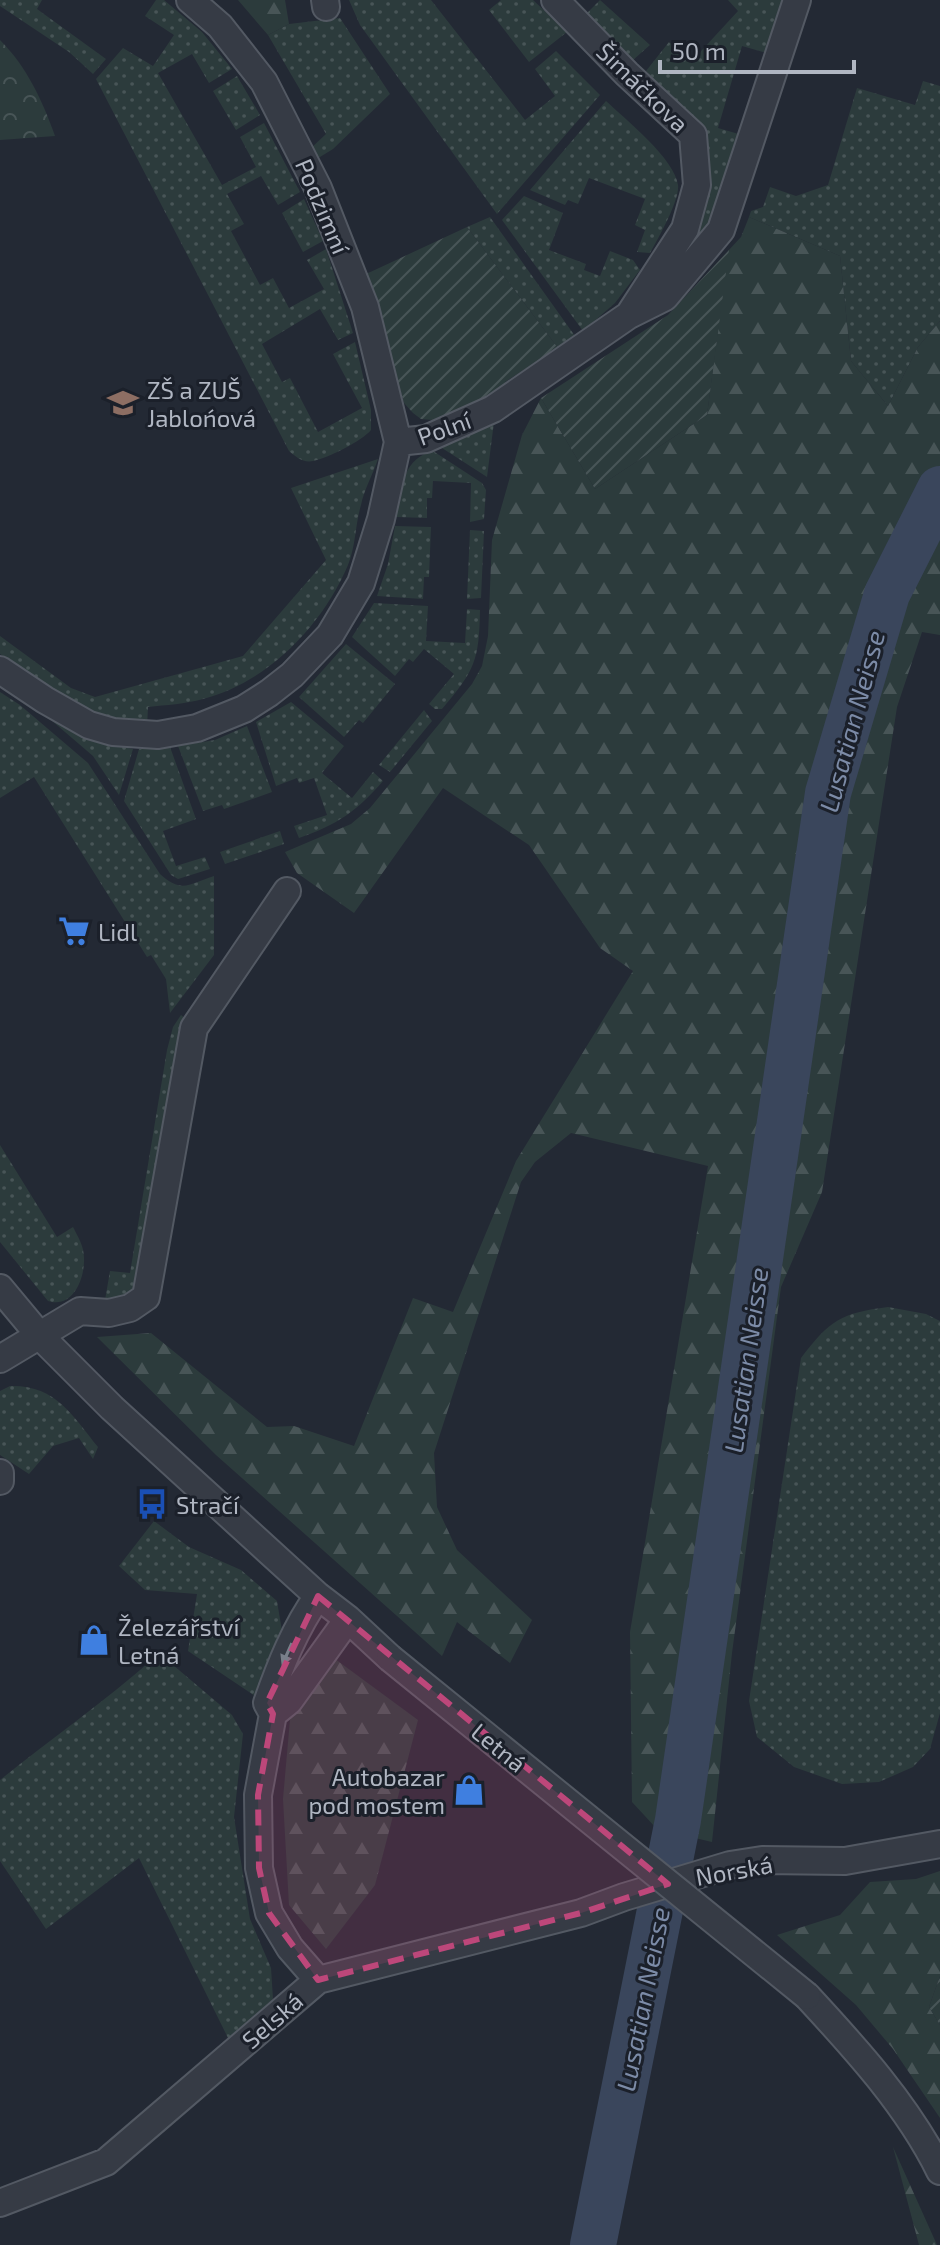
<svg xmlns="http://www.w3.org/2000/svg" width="940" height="2245" viewBox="0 0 940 2245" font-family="'Exo 2',sans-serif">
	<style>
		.grass { fill: url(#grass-dots) }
		.forest { fill: url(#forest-firs) }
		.park { fill: url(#park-crowns) }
		.garden { fill: url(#garden-furrows) }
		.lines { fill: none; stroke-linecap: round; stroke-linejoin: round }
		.river { stroke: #3a465c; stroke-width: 46 }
		.minor-casing { stroke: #535963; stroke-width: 30 }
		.minor { stroke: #363b45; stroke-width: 26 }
		.minor-bridge-casing { stroke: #535963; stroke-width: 30; stroke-linecap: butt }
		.minor-bridge { stroke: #363b45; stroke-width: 26 }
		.oneway { fill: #797f8a }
		.marked { fill: #bd477a; fill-opacity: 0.2; stroke: #bd477a; stroke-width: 6; stroke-dasharray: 16 10; stroke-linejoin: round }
		.labels { text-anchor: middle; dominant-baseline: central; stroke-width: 6; stroke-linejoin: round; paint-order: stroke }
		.street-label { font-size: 24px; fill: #b0b6c2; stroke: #1b202a }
		.poi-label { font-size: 24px; fill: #b0b6c2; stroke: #1b202a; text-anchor: start }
		.water-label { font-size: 26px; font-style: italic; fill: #7c8ba7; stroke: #1b202a }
	</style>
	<defs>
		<pattern id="grass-dots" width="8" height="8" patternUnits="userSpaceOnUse" patternTransform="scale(2)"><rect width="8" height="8" fill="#2c3b3c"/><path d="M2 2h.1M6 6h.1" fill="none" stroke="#485557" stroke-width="1.8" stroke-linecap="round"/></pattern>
		<pattern id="forest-firs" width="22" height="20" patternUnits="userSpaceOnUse" patternTransform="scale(2)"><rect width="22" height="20" fill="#2c3b3c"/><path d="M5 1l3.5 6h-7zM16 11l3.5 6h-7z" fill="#485557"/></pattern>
		<pattern id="park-crowns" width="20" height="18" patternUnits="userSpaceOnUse" patternTransform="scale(2)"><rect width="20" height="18" fill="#2c3b3c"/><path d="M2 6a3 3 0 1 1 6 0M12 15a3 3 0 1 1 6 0" fill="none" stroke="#485557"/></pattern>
		<pattern id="garden-furrows" width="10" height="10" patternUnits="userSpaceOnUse" patternTransform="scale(2)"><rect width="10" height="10" fill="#2c3b3c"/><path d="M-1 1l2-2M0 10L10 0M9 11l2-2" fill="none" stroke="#485557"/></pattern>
	</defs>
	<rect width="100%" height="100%" fill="#232934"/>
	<path class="grass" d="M0 0H42L37 9 106 59 93 74 69 52 0 6Z
		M156 0H164L202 32 232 69 209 83 192 54 158 73 222 185 256 167 240 137 264 123 300 192 278 205 261 176 227 194 244 224 231 231 260 285 273 278 289 308 324 289 307 260 326 249 353 333 338 340 320 309 262 344 282 382 290 378 318 432 362 408 333 354 355 342 371 410V430C362 441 328 458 313 461 303 463 296 457 289 451L96 79 123 48 153 66 174 35 145 16Z
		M349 0H431L525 120 555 96 535 69 556 51 600 95 497 214 360 25Z
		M501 0H533L567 32 529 62 489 10Z
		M600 0 650 45 633 60 586 14Z
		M728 0H782L767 53 742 46 718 128 742 135 705 236 659 290 696 219 688 114 646 71 669 42 691 62 738 11Z
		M340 18 390 94 333 149 315 160 309 150 326 134 268 35 289 24Z
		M237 76 260 115 236 130 213 91Z
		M923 81 940 86V321L918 347 888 406 851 361 840 256 749 217 751 211 763 207 770 187 796 196 828 185 857 88 915 105Z
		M606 101C625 119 675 159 678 185 680 200 658 239 650 253L637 252 645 230 635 225 645 199 589 178 578 204 568 200 565 205 530 190Z
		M524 196 563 213 549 250 586 264 584 270 600 276 610 251 633 260 640 270 615 303 583 331 502 220Z
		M304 199 323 241 303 252 282 213Z
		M490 217 575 336 558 348 467 227Z
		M494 422 487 477 442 448Z
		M433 451 482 483 486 490 484 519 470 522 471 483 433 481 432 498H427V518L396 517C399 491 403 458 433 451Z
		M378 459C373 474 364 490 361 505 355 525 356 545 348 565 322 626 268 682 203 699 185 704 166 705 148 707L147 728 103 717 60 697 0 654V636L71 688 95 697 243 656 326 560 291 488Z
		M395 526 431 527 429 577H424L423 599 377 596 388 564Z
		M470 530 484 531 481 598 467 599Z
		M374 603 428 606 426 641 465 643 467 609 480 610C479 661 475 670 442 709H435L429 704 454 674 424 649 413 662 409 659 395 676 352 637Z
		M346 644 395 684 363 723 359 720 344 737 299 697Z
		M0 692 20 705 88 763 160 874C182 894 189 884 214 876V955L170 1013 166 979 151 955 147 957 34 777 0 798Z
		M291 702 344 746 322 773 352 798 373 772 383 781C357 811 337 825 299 838L294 826 327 815 314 778 299 783 297 778 276 786 256 722Z
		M424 710 432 721 390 772 379 765Z
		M51 715C77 730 102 744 133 749L119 795 93 756 51 720Z
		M247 726 272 792 224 809 222 805 203 811 178 746 215 740Z
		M170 747 196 819 163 831 176 866 205 857 210 869 178 879 171 875 124 801 139 749Z
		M280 831 284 844 225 864 220 852Z
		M181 1015 186 1019 179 1035 183 1049 140 1280 132 1293 104 1306 110 1271 130 1273 167 1050 173 1027Z
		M0 1145 57 1237 73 1227C78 1237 84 1246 84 1258 85 1278 73 1309 48 1301L0 1242Z
		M888 1307 926 1314 940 1321V1713L930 1749 913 1767 879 1782 842 1784 794 1767 757 1737 749 1701 801 1358C830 1320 841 1313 888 1307Z
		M10 1386C56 1385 72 1415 98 1447L93 1459 79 1438 53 1446 29 1474 0 1455V1391Z
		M154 1521 189 1547 241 1570 277 1601 282 1631 255 1696 188 1651 197 1594 145 1590 119 1566Z
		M153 1659 173 1665 232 1715 243 1734 234 1817 250 1919 271 1968 273 1999 229 2040 139 1858 46 1929 0 1861V1780C51 1739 104 1702 153 1659Z"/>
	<path class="forest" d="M238 0H285L289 24 268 35Z
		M749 217 840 256 851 361 888 406 918 347 940 321V635L922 632 897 707 822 1192 781 1287 732 1653 712 1842 657 1829 632 1802 630 1632 708 1166 571 1133 535 1162 521 1182 434 1453 437 1507 457 1550 532 1620 510 1663 457 1622 442 1656 216 1455 97 1337 151 1333 267 1427 294 1426 354 1446 413 1298 453 1312 516 1161 633 971 600 948 529 845 443 788 354 913 297 873 285 852 351 824 370 808 472 684 482 666 488 636 492 540 522 435 541 398 595 489 707 415 728 251 741 237Z
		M331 1656 418 1720 375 1885 326 1949 289 1905 283 1799 290 1720Z
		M940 1871V1976L929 2007 940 2025V2118L893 2049 856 2005 777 1935 840 1915 870 1882 916 1879Z
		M893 2147 937 2245H919Z"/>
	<path class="park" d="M0 40C27 67 42 100 55 136L0 140Z"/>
	<path class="garden" d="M467 227 558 348 505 382V386L459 412 433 420 421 419 413 413 404 403 364 275Z
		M729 250 707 415 595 489 541 398 668 315Z
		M940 1976V2025L929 2007Z"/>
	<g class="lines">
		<path class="river" d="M593 2245 678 1820 828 793 887 594 940 489"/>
		<defs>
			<path id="minor" d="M325 0 326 7
				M555 0 627 74 693 135 697 185 685 229 629 315
				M398 442 426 439 493 409 629 315 665 297 721 230 797 0
				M0 670 45 700 89 725 113 732 158 735 197 728 244 709 269 693 292 675 330 635 361 583 381 519 398 442 365 307 318 188 264 82 220 26 190 0
				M0 1288 40 1336 112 1408 318 1596 348 1619 390 1658
				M0 1359 80 1311 109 1313 130 1308 146 1297 194 1028 287 891
				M0 1473V1481
				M273 1714 267 1703C280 1666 295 1628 318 1596
				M318 1980 290 1948 269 1913 259 1868 258 1795 273 1714 289 1701 348 1619
				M807 1996C856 2049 908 2106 940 2171
				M0 2203 106 2162 318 1980 581 1913 624 1897 730 1865 762 1860 845 1861 940 1844"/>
		</defs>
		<use href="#minor" class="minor-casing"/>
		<use href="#minor" class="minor"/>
		<defs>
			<path id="minor-bridge" d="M390 1658 807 1996"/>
		</defs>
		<use href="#minor-bridge" class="minor-bridge-casing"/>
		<use href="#minor-bridge" class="minor-bridge"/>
	</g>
	<defs><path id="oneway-solid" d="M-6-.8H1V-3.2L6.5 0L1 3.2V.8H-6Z" transform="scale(2)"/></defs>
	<use class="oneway" href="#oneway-solid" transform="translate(287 1654) rotate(114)"/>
	<path class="marked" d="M318 1596 668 1884 581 1913 318 1980 269 1913 259 1868 258 1795 273 1714 267 1703Z"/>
	<defs>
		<symbol id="school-bare" viewBox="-9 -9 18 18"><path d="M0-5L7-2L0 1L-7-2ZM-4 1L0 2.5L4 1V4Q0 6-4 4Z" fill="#8d6e63" stroke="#1b202a" stroke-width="2.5" paint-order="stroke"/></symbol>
		<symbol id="supermarket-bare" viewBox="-9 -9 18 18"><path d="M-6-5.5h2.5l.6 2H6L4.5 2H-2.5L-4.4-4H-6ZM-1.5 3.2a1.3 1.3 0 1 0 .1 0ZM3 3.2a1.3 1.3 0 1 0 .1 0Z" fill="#3f7fe0" stroke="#1b202a" stroke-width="2.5" paint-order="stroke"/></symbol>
		<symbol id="bus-bare" viewBox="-9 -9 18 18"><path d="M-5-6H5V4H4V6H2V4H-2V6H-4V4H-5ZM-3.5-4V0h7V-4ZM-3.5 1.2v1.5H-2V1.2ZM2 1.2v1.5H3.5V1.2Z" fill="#1a4fb4" stroke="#1b202a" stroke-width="2.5" paint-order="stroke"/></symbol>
		<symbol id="shop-bare" viewBox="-9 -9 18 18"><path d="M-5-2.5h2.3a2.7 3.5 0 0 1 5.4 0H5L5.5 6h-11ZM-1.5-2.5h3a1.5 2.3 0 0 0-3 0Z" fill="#3f7fe0" stroke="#1b202a" stroke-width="2.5" paint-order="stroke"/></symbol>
	</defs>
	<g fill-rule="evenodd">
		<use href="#school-bare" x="101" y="381" width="44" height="44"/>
		<use href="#supermarket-bare" x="52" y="909" width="44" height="44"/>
		<use href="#bus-bare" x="130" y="1482" width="44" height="44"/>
		<use href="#shop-bare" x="72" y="1618" width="44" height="44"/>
		<use href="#shop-bare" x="447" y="1768" width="44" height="44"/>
	</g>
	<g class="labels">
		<g class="street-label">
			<text transform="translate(643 87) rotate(44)">Šimáčkova</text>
			<text transform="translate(323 206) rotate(67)">Podzimní</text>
			<text transform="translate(444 428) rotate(-20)">Polní</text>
			<text transform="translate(499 1747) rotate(39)">Letná</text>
			<text transform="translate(734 1870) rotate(-10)">Norská</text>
			<text transform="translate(272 2020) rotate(-41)">Selská</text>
		</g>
		<g class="poi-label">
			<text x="147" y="389">ZŠ a ZUŠ<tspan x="147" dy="28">Jablońová</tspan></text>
			<text x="98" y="931">Lidl</text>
			<text x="176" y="1504">Stračí</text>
			<text x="118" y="1626">Železářství<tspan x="118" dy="28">Letná</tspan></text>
			<text x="445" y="1776" text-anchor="end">Autobazar<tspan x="445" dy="28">pod mostem</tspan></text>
		</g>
		<g class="water-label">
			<text transform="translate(851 721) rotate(-75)">Lusatian Neisse</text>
			<text transform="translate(745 1360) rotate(-82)">Lusatian Neisse</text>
			<text transform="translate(642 1999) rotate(-79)">Lusatian Neisse</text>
		</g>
	</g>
	<path d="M660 60v12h194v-12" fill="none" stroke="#b0b6c2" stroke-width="4"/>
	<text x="672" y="60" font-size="24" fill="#b0b6c2" stroke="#1b202a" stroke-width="6" paint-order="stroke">50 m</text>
</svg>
